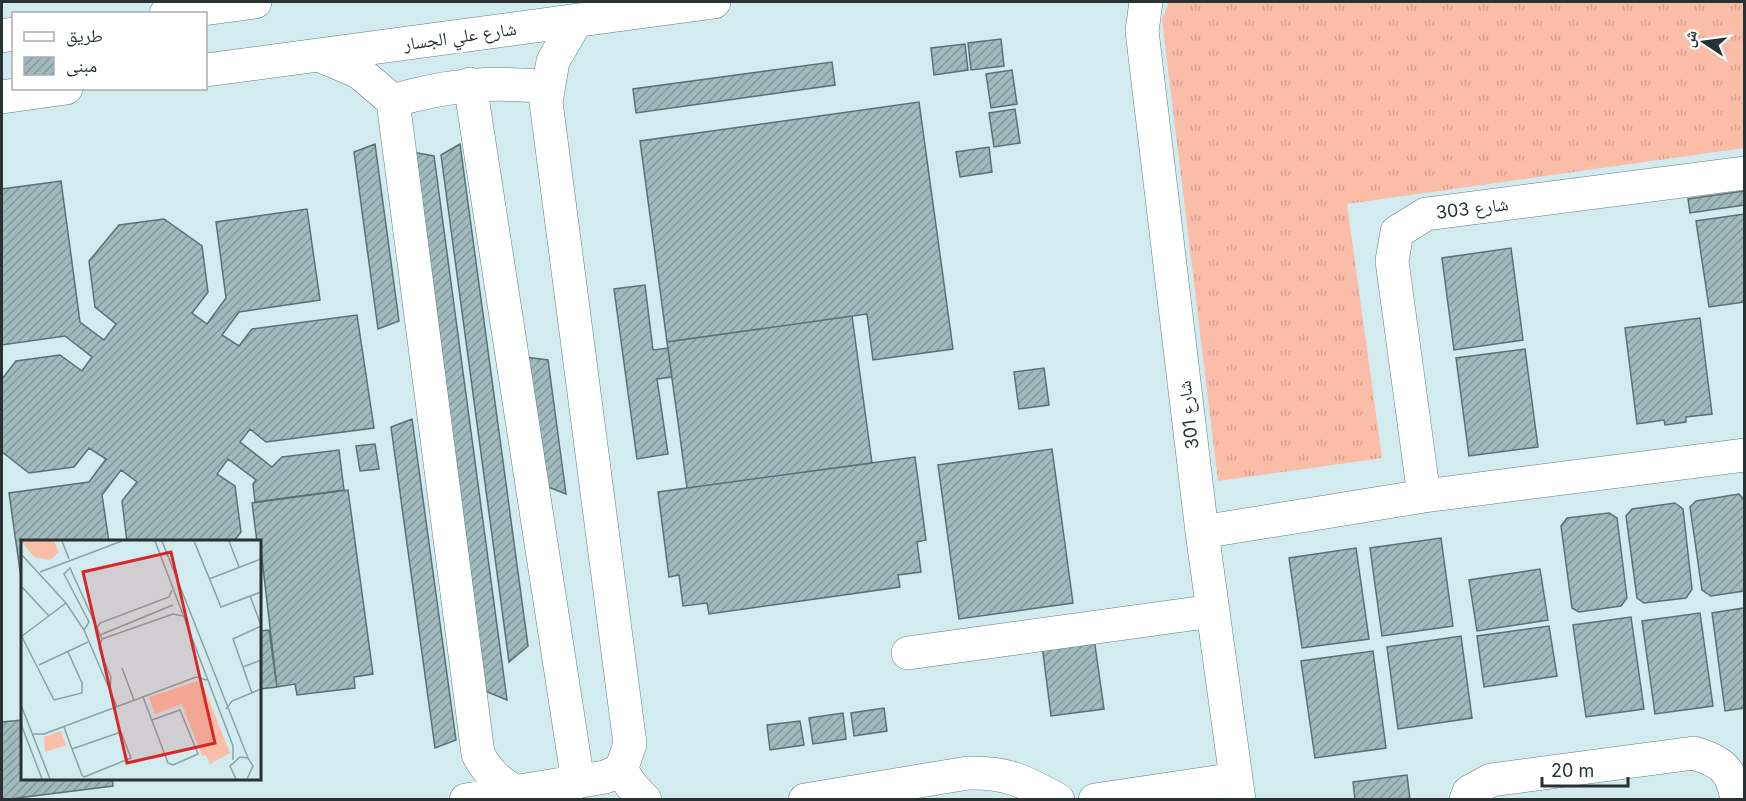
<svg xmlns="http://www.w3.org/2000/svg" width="1746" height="801" viewBox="0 0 1746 801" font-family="Inter,'Noto Naskh Arabic',sans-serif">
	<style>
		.grass { fill: url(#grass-tufts) }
		.building { fill: url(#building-hatch); stroke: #5a7174; stroke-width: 1.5 }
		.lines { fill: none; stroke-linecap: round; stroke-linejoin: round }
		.minor-casing { stroke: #657c80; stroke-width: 34 }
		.minor { stroke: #fff; stroke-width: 33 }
		.labels { text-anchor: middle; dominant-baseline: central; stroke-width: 6; stroke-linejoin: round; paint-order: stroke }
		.street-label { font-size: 18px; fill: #283233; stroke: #fff }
		.inset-road { fill: none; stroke: #8da1a4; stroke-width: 1.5 }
		.view { fill: #d62828; fill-opacity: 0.15; stroke: #d62828; stroke-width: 3 }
		.inset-edge { fill: none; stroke: #283233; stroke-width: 3 }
	</style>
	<defs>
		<pattern id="grass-tufts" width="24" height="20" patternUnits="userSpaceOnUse" patternTransform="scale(1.5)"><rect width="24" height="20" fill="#fabda7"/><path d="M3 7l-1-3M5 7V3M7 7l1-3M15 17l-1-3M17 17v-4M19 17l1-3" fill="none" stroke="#d6a390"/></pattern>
		<pattern id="building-hatch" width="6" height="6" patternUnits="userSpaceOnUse" patternTransform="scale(1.5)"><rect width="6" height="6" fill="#a0babd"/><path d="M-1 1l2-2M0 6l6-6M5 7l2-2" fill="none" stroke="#82989a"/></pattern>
	</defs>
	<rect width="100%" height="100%" fill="#d1ebef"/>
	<path class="grass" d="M1169 2H1744V148L1347 204 1382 458 1218 481 1162 19Z"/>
	<path class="building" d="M1001 39 1004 66 971 70 968 43Z
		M965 44 968 70 934 75 931 48Z
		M832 62 835 85 636 113 633 89Z
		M1012 70 1017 104 991 108 986 74Z
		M919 102 953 349 873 360 867 314 667 342 640 141Z
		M1015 109 1020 143 994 147 989 113Z
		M375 144 399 321 378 329 354 152Z
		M460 144 528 646 509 662 441 155Z
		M989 147 992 172 960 177 956 152Z
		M412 152 434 156 507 700 485 691Z
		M61 181 80 322 104 340 116 324 95 307 89 261 119 225 164 219 202 246 208 292 192 313 207 324 226 298 216 222 307 209 320 300 239 312 222 335 239 346 252 329 357 315 374 428 266 442 250 429 240 442 272 467 282 457 339 450 344 490 255 502 253 484 256 480 228 459 217 474 235 486 241 532 233 542H127L122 501 137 482 121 470 102 495 109 542H22V585L9 493 89 482 106 459 89 448 74 467 29 473 2 452V379L16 361 60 355 82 371 92 357 65 336 2 345V189Z
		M1744 191V205L1690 213 1688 199Z
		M1744 214V302L1709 307 1696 221Z
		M1511 248 1523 340 1454 350 1442 258Z
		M645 285 653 350 668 348 672 377 657 379 668 454 637 459 614 289Z
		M852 316 872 463 687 488 667 342Z
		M1700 318 1712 414 1686 417V422L1665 425 1664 420 1637 424 1625 328Z
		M1525 349 1538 447 1469 456 1456 358Z
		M525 357 548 360 566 494 543 485Z
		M1044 368 1049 405 1019 409 1014 372Z
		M412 419 456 740 435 748 391 427Z
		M375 444 379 469 360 471 356 446Z
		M1052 449 1073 603 959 619 938 465Z
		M915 457 926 540 917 542 921 572 898 575 900 587 709 614 707 603 683 606 679 575 669 577 658 492Z
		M348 490 373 674 354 677 355 688 297 695 295 684 277 687 260 542H257L252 503Z
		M1739 494 1744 500V591L1711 596 1702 590 1690 507 1696 501Z
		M1675 503 1683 509 1692 589 1686 598 1644 603 1637 598 1626 516 1632 509Z
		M1609 513 1617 518 1627 598 1621 606 1579 612 1572 608 1561 526 1567 518Z
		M1441 538 1453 626 1382 636 1370 548Z
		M1356 548 1369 639 1302 648 1289 558Z
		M1540 569 1548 620 1477 631 1469 580Z
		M1744 608V708L1725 711 1712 613Z
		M1700 613 1713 706 1655 714 1642 621Z
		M1631 617 1644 709 1586 717 1573 625Z
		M1549 626 1557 676 1484 687 1477 636Z
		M269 630 277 687 260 689V631Z
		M1461 636 1472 718 1398 729 1387 647Z
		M1094 638 1104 709 1051 716 1042 645Z
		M1373 651 1386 748 1315 758 1301 661Z
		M884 708 887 731 854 736 851 713Z
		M843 713 846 739 813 744 809 718Z
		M22 720V778H112L113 786 2 800V722Z
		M800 721 804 745 770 750 767 725Z
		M1407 775 1410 800H1355L1353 782Z"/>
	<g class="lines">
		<defs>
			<path id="minor" d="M1146 2 1142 31 1202 532 1239 800
				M166 14 255 2
				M2 36 14 34
				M319 55 359 72 393 101 478 754C487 771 496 780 512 790
				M206 70 714 2
				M470 84 578 782
				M2 97 66 88
				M393 101C445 85 493 81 547 87
				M1424 496 1392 261 1397 232 1426 214 1744 173
				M1202 532 1424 496 1744 455
				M908 653 1213 611
				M621 770 631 785 645 800
				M466 800 605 777 621 770 630 744 546 102 553 61 577 20
				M805 800 968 773C1007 772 1024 781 1058 800
				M1095 800 1236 779
				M1466 800 1469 792 1491 780 1694 753C1722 762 1732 769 1737 800"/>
		</defs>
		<use href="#minor" class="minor-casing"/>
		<use href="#minor" class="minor"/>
	</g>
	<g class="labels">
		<g class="street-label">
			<text transform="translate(460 36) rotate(-8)">شارع علي الجسار</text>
			<text transform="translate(1472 208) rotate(-7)">شارع 303</text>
			<text transform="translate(1188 415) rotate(-97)">شارع 301</text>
		</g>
	</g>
	<g transform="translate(21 540)">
		<rect width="240" height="240" fill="#d1ebef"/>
		<path d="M0 1H33L38 12 29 20 13 17ZM180 140 209 213 189 224 185 215 181 216 161 164 134 174 128 157Z" fill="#fabda7"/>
		<path d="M40 191 45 205 24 212 23 197Z" fill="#fabda7"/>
		<path class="inset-road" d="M41 1 48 19M134 1 212 206V220M141 1 227 218M173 1 200 67 240 52M208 1 218 27M0 14 45 63 63 90 96 167M19 32 101 1M188 39 240 19M0 46 28 76M229 56 240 85M76 88 79 83 148 57 151 50M63 90 68 82 43 34 49 28 81 99 78 108 90 137 89 149M0 95 33 160 61 153V143L47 112M79 95 152 65M1 96 45 63M81 99 152 74 162 76M18 125 67 102M222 127 240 120M101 128 113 160M231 153 212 99 240 86M122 157 147 223 152 225 177 214 159 170 131 180M0 165 29 239M205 169 211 161 240 149M0 184 21 239M43 187 51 209 61 235 63 237 110 218 100 192 51 209M11 194H23L175 137 186 140M215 239 209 226 219 217 227 218 232 226 226 239"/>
		<path class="view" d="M150 12 194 203 106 223 62 32Z"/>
		<rect width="240" height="240" class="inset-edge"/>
	</g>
	<rect width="1746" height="801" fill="none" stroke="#283233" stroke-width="6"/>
	<rect x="12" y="12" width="195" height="78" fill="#ffffff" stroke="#a9adad" stroke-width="1.5"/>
	<rect x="24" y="32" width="30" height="9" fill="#ffffff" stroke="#a9adad" stroke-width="1.5"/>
	<text x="66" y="42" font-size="18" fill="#283233">طريق</text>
	<rect x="24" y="57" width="30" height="18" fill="url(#building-hatch)" stroke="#a9adad" stroke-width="1.5"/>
	<text x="66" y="72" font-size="18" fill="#283233">مبنى</text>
	<g transform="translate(1704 42) rotate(283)" stroke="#ffffff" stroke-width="4.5" paint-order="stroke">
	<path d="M0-4.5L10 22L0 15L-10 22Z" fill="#283233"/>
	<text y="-9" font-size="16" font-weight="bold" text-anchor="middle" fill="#283233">ش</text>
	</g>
	<path d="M1542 777v9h86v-9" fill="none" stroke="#283233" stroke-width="3"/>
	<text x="1551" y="777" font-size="18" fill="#283233" stroke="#ffffff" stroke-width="4.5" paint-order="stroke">20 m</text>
</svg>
